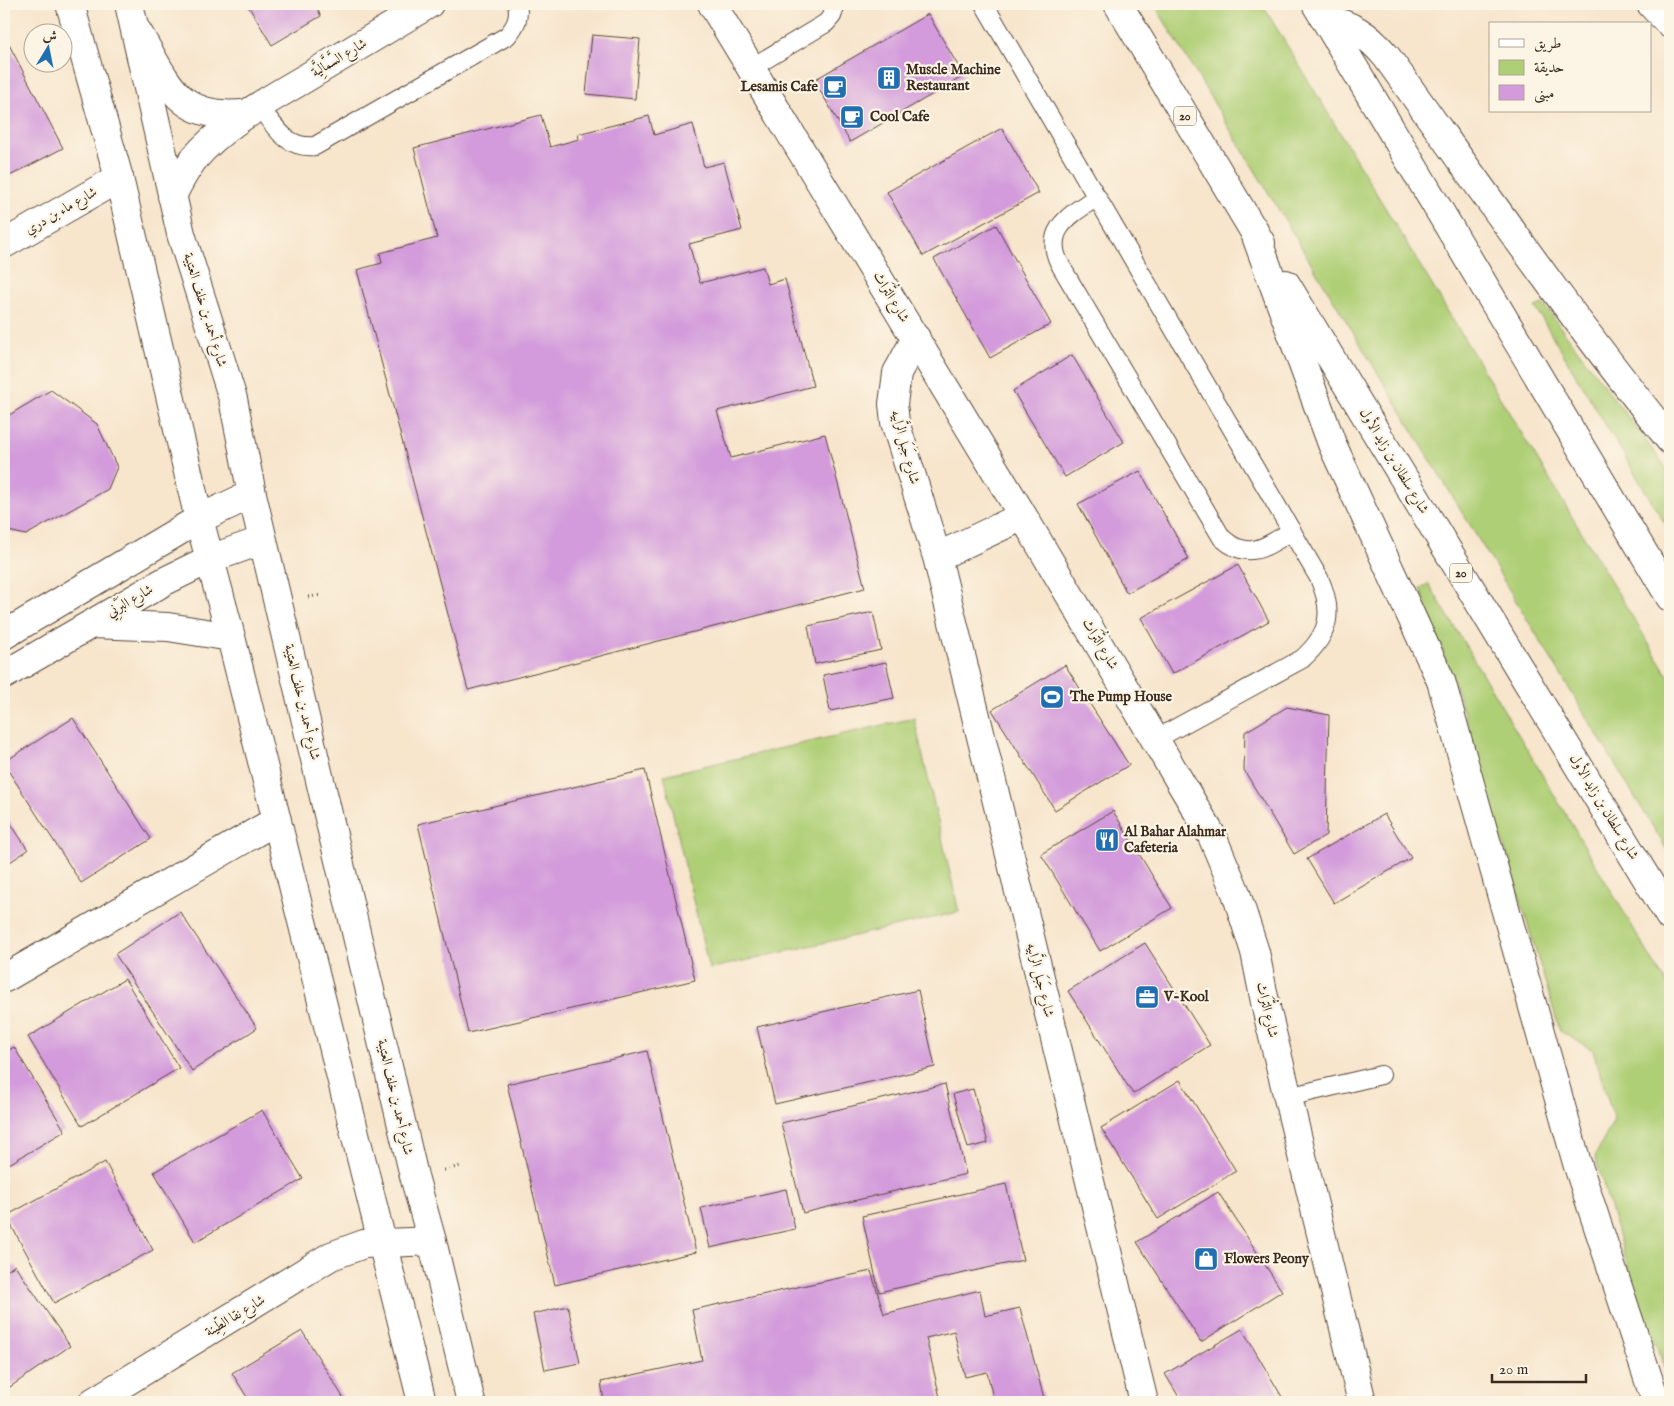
<svg xmlns="http://www.w3.org/2000/svg" width="1674" height="1406" viewBox="0 0 1674 1406" font-family="'IM FELL English',Amiri,serif">
	<style>
		.green { fill: #afcf76; stroke: #757c4a }
		.building { fill: #d39bdb }
		.lines { fill: none; stroke-linecap: round; stroke-linejoin: round }
		.lane-casing { stroke: #574638; stroke-width: 20 }
		.street-casing { stroke: #574638; stroke-width: 30 }
		.secondary-casing { stroke: #574638; stroke-width: 30 }
		.primary-casing { stroke: #574638; stroke-width: 30 }
		.path { stroke: #574638; stroke-width: 3; stroke-dasharray: 1 4; stroke-linecap: butt }
		.lane { stroke: #fff; stroke-width: 18 }
		.street { stroke: #fff; stroke-width: 28 }
		.secondary { stroke: #fff; stroke-width: 28 }
		.primary { stroke: #fff; stroke-width: 28 }
		.labels { text-anchor: middle; dominant-baseline: central; stroke-width: 4.5; stroke-linejoin: round; paint-order: stroke }
		.shield { fill: #fcf5e5; stroke: #75675a; stroke-width: 1 }
		.shield-label { font-size: 12px; font-weight: bold; fill: #3b2a1e }
		.street-label { font-size: 14px; fill: #3b2a1e; stroke: #fcf5e5 }
		.poi-label { font-size: 14px; font-weight: bold; fill: #3b2a1e; stroke: #fcf5e5; text-anchor: start }
	</style>
	<rect width="100%" height="100%" fill="#fcf5e5"/>
	<filter id="ink" filterUnits="userSpaceOnUse"><feTurbulence type="fractalNoise" baseFrequency=".02" numOctaves="2"/><feDisplacementMap in="SourceGraphic" scale="10" xChannelSelector="R" yChannelSelector="G"/><feConvolveMatrix kernelMatrix="1 2 1 2 8 2 1 2 1" color-interpolation-filters="sRGB"/></filter>
	<filter id="wash" filterUnits="userSpaceOnUse"><feTurbulence type="fractalNoise" baseFrequency=".0096" numOctaves="4" result="noise"/><feDisplacementMap in="SourceGraphic" scale="20" xChannelSelector="R" yChannelSelector="G"/><feGaussianBlur stdDeviation="1.12" result="paint"/><feColorMatrix in="noise" values="0 0 0 0 0 0 0 0 0 0 0 0 0 0 0 0 0 1.4 0 .05"/><feComposite in="paint" operator="in"/></filter>
	<g filter="url(#wash)">
		<rect width="100%" height="100%" fill="#f7e5cc"/>
		<path class="green" d="M1154 4H1262L1670 679V855Z
			M1543 304 1670 473V532L1535 307Z
			M1429 584 1670 990V1381L1633 1286 1595 1156 1614 1120 1593 1050 1560 1031 1458 694 1420 588Z
			M914 718 959 912 709 969 664 775Z"/>
		<g id="blocks">
			<path class="building" d="M247 4H314L321 16 272 45Z
				M928 14 964 76 850 142 814 80Z
				M4 35 63 148 4 179Z
				M592 35 640 39 635 99 586 94Z
				M541 115 550 147 579 139 578 134 649 116 654 135 693 124 704 167 724 162 742 230 689 244 700 283 763 267 768 284 785 279 813 386 717 411 731 458 825 434 865 588 468 690 357 270 382 263 380 253 437 238 414 148Z
				M1002 128 1039 193 923 256 887 192Z
				M996 225 1051 324 990 358 934 259Z
				M1072 355 1124 442 1065 477 1013 391Z
				M51 390 97 424 117 467 108 489 26 535 4 530V418Z
				M1140 471 1189 559 1127 593 1078 504Z
				M1238 565 1269 621 1172 674 1141 618Z
				M873 612 881 650 815 664 808 626Z
				M886 662 894 698 830 711 823 675Z
				M1065 665 1129 765 1055 810 992 710Z
				M1287 707 1329 715 1326 835 1294 854 1244 770 1245 732Z
				M73 718 151 839 81 883 4 764V762Z
				M645 770 695 980 468 1033 418 824Z
				M1113 811 1172 908 1100 951 1041 854Z
				M4 813 28 850 4 866Z
				M1384 814 1411 858 1334 903 1307 859Z
				M180 912 257 1028 192 1071 115 954Z
				M1145 943 1210 1045 1133 1094 1068 991Z
				M125 979 179 1068 82 1126 28 1037Z
				M918 990 935 1067 775 1104 757 1027Z
				M14 1047 65 1131 4 1167V1053Z
				M647 1051 696 1252 555 1285 507 1084Z
				M1180 1080 1236 1171 1158 1219 1101 1128Z
				M945 1084 966 1174 803 1213 781 1123Z
				M973 1089 988 1143 968 1148 953 1094Z
				M262 1110 303 1179 195 1242 154 1172Z
				M105 1162 153 1250 54 1303 6 1216Z
				M1006 1184 1023 1260 879 1292 862 1216Z
				M786 1189 795 1229 710 1248 701 1208Z
				M1218 1192 1282 1291 1201 1342 1137 1242Z
				M15 1265 70 1346 4 1391V1273Z
				M871 1271 884 1314 980 1290 985 1316 1020 1308 1045 1402H994L987 1372 965 1377 954 1331 926 1338 941 1402H694L693 1398 677 1402H604L601 1382 702 1360 692 1310Z
				M568 1306 580 1363 545 1370 533 1314Z
				M1242 1329 1285 1402H1182L1165 1374Z
				M302 1331 346 1402H250L232 1373Z"/>
		</g>
	</g>
	<g filter="url(#ink)">
		<use href="#blocks" fill-opacity="0" stroke="#574638" stroke-width="1"/>
		<g class="lines">
			<defs>
				<path id="lane" d="M984 4 1319 578C1334 612 1330 634 1302 659L1156 739
					M751 68 826 23 832 16 836 4
					M259 107C276 127 286 149 315 146L507 36C516 26 520 17 517 4
					M1097 197C1070 215 1040 231 1062 268L1222 538C1249 562 1266 546 1292 531
					M1288 1097 1381 1075"/>
				<path id="street" d="M712 4 1023 516 1212 836 1236 893 1255 952 1267 1012 1362 1402
					M1651 4 1670 24
					M137 31C168 83 178 123 249 113
					M172 196C178 184 185 171 193 160 225 122 273 98 314 73 353 50 391 27 429 4
					M4 244 119 178
					M916 338 897 373 893 404 895 422 937 557 1144 1402
					M937 557 1023 516
					M5 978 277 820
					M93 1402 331 1256 364 1244 432 1241"/>
				<path id="secondary" d="M70 4 119 178 199 519 231 637 422 1402
					M129 4 181 234 233 399 252 494 414 1176 432 1241 471 1402
					M92 624 168 627 231 637
					M4 635 199 519 252 494
					M4 675 165 581 210 559 263 540"/>
				<path id="primary" d="M1118 4 1261 243
					M1316 4 1670 597
					M1324 18C1352 25 1367 34 1386 56 1479 185 1570 316 1670 440
					M1253 228 1332 444 1441 681 1577 1163 1652 1390 1658 1402
					M1286 284 1670 917"/>
			</defs>
			<use href="#lane" class="lane-casing"/>
			<use href="#street" class="street-casing"/>
			<use href="#secondary" class="secondary-casing"/>
			<use href="#primary" class="primary-casing"/>
			<path class="path" d="M308 597 322 595
				M444 1170 461 1166"/>
			<use href="#lane" class="lane"/>
			<use href="#street" class="street"/>
			<use href="#secondary" class="secondary"/>
			<use href="#primary" class="primary"/>
		</g>
	</g>
	<defs>
		<symbol id="building-square" viewBox="-11 -11 22 22"><rect x="-9" y="-9" width="18" height="18" rx="4" fill="#1f6fb2" stroke="#fcf5e5"/><path d="M-4-6H4V6H1V3H-1V6H-4ZM-2.5-4.3h1.7v1.8h-1.7ZM.8-4.3h1.7v1.8H.8ZM-2.5-1h1.7V.8h-1.7ZM.8-1h1.7V.8H.8Z" fill="#fff"/></symbol>
		<symbol id="cafe-square" viewBox="-11 -11 22 22"><rect x="-9" y="-9" width="18" height="18" rx="4" fill="#1f6fb2" stroke="#fcf5e5"/><path d="M-5.5-4.5H6V0H3Q3 3.5 0 3.5H-2.5Q-5.5 3.5-5.5 0ZM3-3.2v2h1.7v-2ZM-6 4.5H4V6H-6Z" fill="#fff"/></symbol>
		<symbol id="stadium-square" viewBox="-11 -11 22 22"><rect x="-9" y="-9" width="18" height="18" rx="4" fill="#1f6fb2" stroke="#fcf5e5"/><path d="M0-5a6.5 5 0 1 0 0 10a6.5 5 0 1 0 0-10ZM-3.5-1.8h7v3.6h-7Z" fill="#fff"/></symbol>
		<symbol id="restaurant-square" viewBox="-11 -11 22 22"><rect x="-9" y="-9" width="18" height="18" rx="4" fill="#1f6fb2" stroke="#fcf5e5"/><path d="M-5-6h1v4h1v-4h1v4h1v-4h1v5L-1.5 .5V6h-2V.5L-5-1ZM5-6V6H3V1.5H1.5Q1.5-4 5-6Z" fill="#fff"/></symbol>
		<symbol id="office-square" viewBox="-11 -11 22 22"><rect x="-9" y="-9" width="18" height="18" rx="4" fill="#1f6fb2" stroke="#fcf5e5"/><path d="M-6-3h4V-5.5h4V-3h4V5H-6ZM-1-4.5V-3h2v-1.5ZM-6 0V1H6V0Z" fill="#fff"/></symbol>
		<symbol id="shop-square" viewBox="-11 -11 22 22"><rect x="-9" y="-9" width="18" height="18" rx="4" fill="#1f6fb2" stroke="#fcf5e5"/><path d="M-5-2.5h2.3a2.7 3.5 0 0 1 5.4 0H5L5.5 6h-11ZM-1.5-2.5h3a1.5 2.3 0 0 0-3 0Z" fill="#fff"/></symbol>
	</defs>
	<g fill-rule="evenodd">
		<use href="#building-square" x="875" y="64" width="28" height="28"/>
		<use href="#cafe-square" x="821" y="73" width="28" height="28"/>
		<use href="#cafe-square" x="838" y="103" width="28" height="28"/>
		<use href="#stadium-square" x="1038" y="683" width="28" height="28"/>
		<use href="#restaurant-square" x="1093" y="826" width="28" height="28"/>
		<use href="#office-square" x="1133" y="983" width="28" height="28"/>
		<use href="#shop-square" x="1192" y="1245" width="28" height="28"/>
	</g>
	<g class="labels">
		<g class="shield">
			<rect x="1174" y="106.5" width="22" height="19" rx="4"/>
			<rect x="1450" y="563.5" width="22" height="19" rx="4"/>
		</g>
		<g class="shield-label">
			<text x="1185" y="116">20</text>
			<text x="1461" y="573">20</text>
		</g>
		<g class="street-label">
			<text transform="translate(339 58) rotate(-31)">شارع السَّمَّالِيَّة</text>
			<text transform="translate(61 211) rotate(-30)">شارع ماء بن دري</text>
			<text transform="translate(891 297) rotate(59)">شارع التُّرَاث</text>
			<text transform="translate(205 310) rotate(73)">شارع أحمد بن خلف العتيبة</text>
			<text transform="translate(905 447) rotate(75)">شارع جَبَل الرَّابيه</text>
			<text transform="translate(1394 461) rotate(59)">شارع سلطان بن زايد الأول</text>
			<text transform="translate(130 601) rotate(-30)">شارع البَرْنِي</text>
			<text transform="translate(1100 644) rotate(59)">شارع التُّرَاث</text>
			<text transform="translate(302 702) rotate(77)">شارع أحمد بن خلف العتيبة</text>
			<text transform="translate(1604 807) rotate(59)">شارع سلطان بن زايد الأول</text>
			<text transform="translate(1040 980) rotate(76)">شارع جَبَل الرَّابيه</text>
			<text transform="translate(1267 1010) rotate(77)">شارع التُّرَاث</text>
			<text transform="translate(395 1097) rotate(77)">شارع أحمد بن خلف العتيبة</text>
			<text transform="translate(235 1316) rotate(-31)">شارع نِقا الطِّينة</text>
		</g>
		<g class="poi-label">
			<text x="906" y="70">Muscle Machine<tspan x="906" dy="16">Restaurant</tspan></text>
			<text x="818" y="87" text-anchor="end">Lesamis Cafe</text>
			<text x="870" y="117">Cool Cafe</text>
			<text x="1070" y="697">The Pump House</text>
			<text x="1124" y="832">Al Bahar Alahmar<tspan x="1124" dy="16">Cafeteria</tspan></text>
			<text x="1164" y="997">V-Kool</text>
			<text x="1224" y="1259">Flowers Peony</text>
		</g>
	</g>
	<rect width="1674" height="1406" fill="none" stroke="#fcf5e5" stroke-width="20"/>
	<rect x="1489" y="22" width="162" height="90" fill="#fcf5e5" stroke="#afa495"/>
	<rect x="1499" y="39" width="25" height="8" fill="#ffffff" stroke="#afa495"/>
	<text x="1534" y="48" font-size="15" fill="#3b2a1e">طريق</text>
	<rect x="1499" y="60" width="25" height="15" fill="#afcf76" stroke="#afa495"/>
	<text x="1534" y="72" font-size="15" fill="#3b2a1e">حديقة</text>
	<rect x="1499" y="85" width="25" height="15" fill="#d39bdb" stroke="#afa495"/>
	<text x="1534" y="98" font-size="15" fill="#3b2a1e">مبنى</text>
	<g transform="translate(48 48) rotate(10)"><circle r="24" fill="#fcf5e5" stroke="#afa495"/>
	<path d="M0-4L9 19L0 12L-9 19Z" fill="#1f6fb2"/>
	<text y="-8" font-size="14" font-weight="bold" text-anchor="middle" fill="#3b2a1e">ش</text>
	</g>
	<path d="M1492 1374v8h94v-8" fill="none" stroke="#3b2a1e" stroke-width="2.5"/>
	<text x="1499" y="1374" font-size="15" fill="#3b2a1e" stroke="#fcf5e5" stroke-width="4" paint-order="stroke">20 m</text>
</svg>
